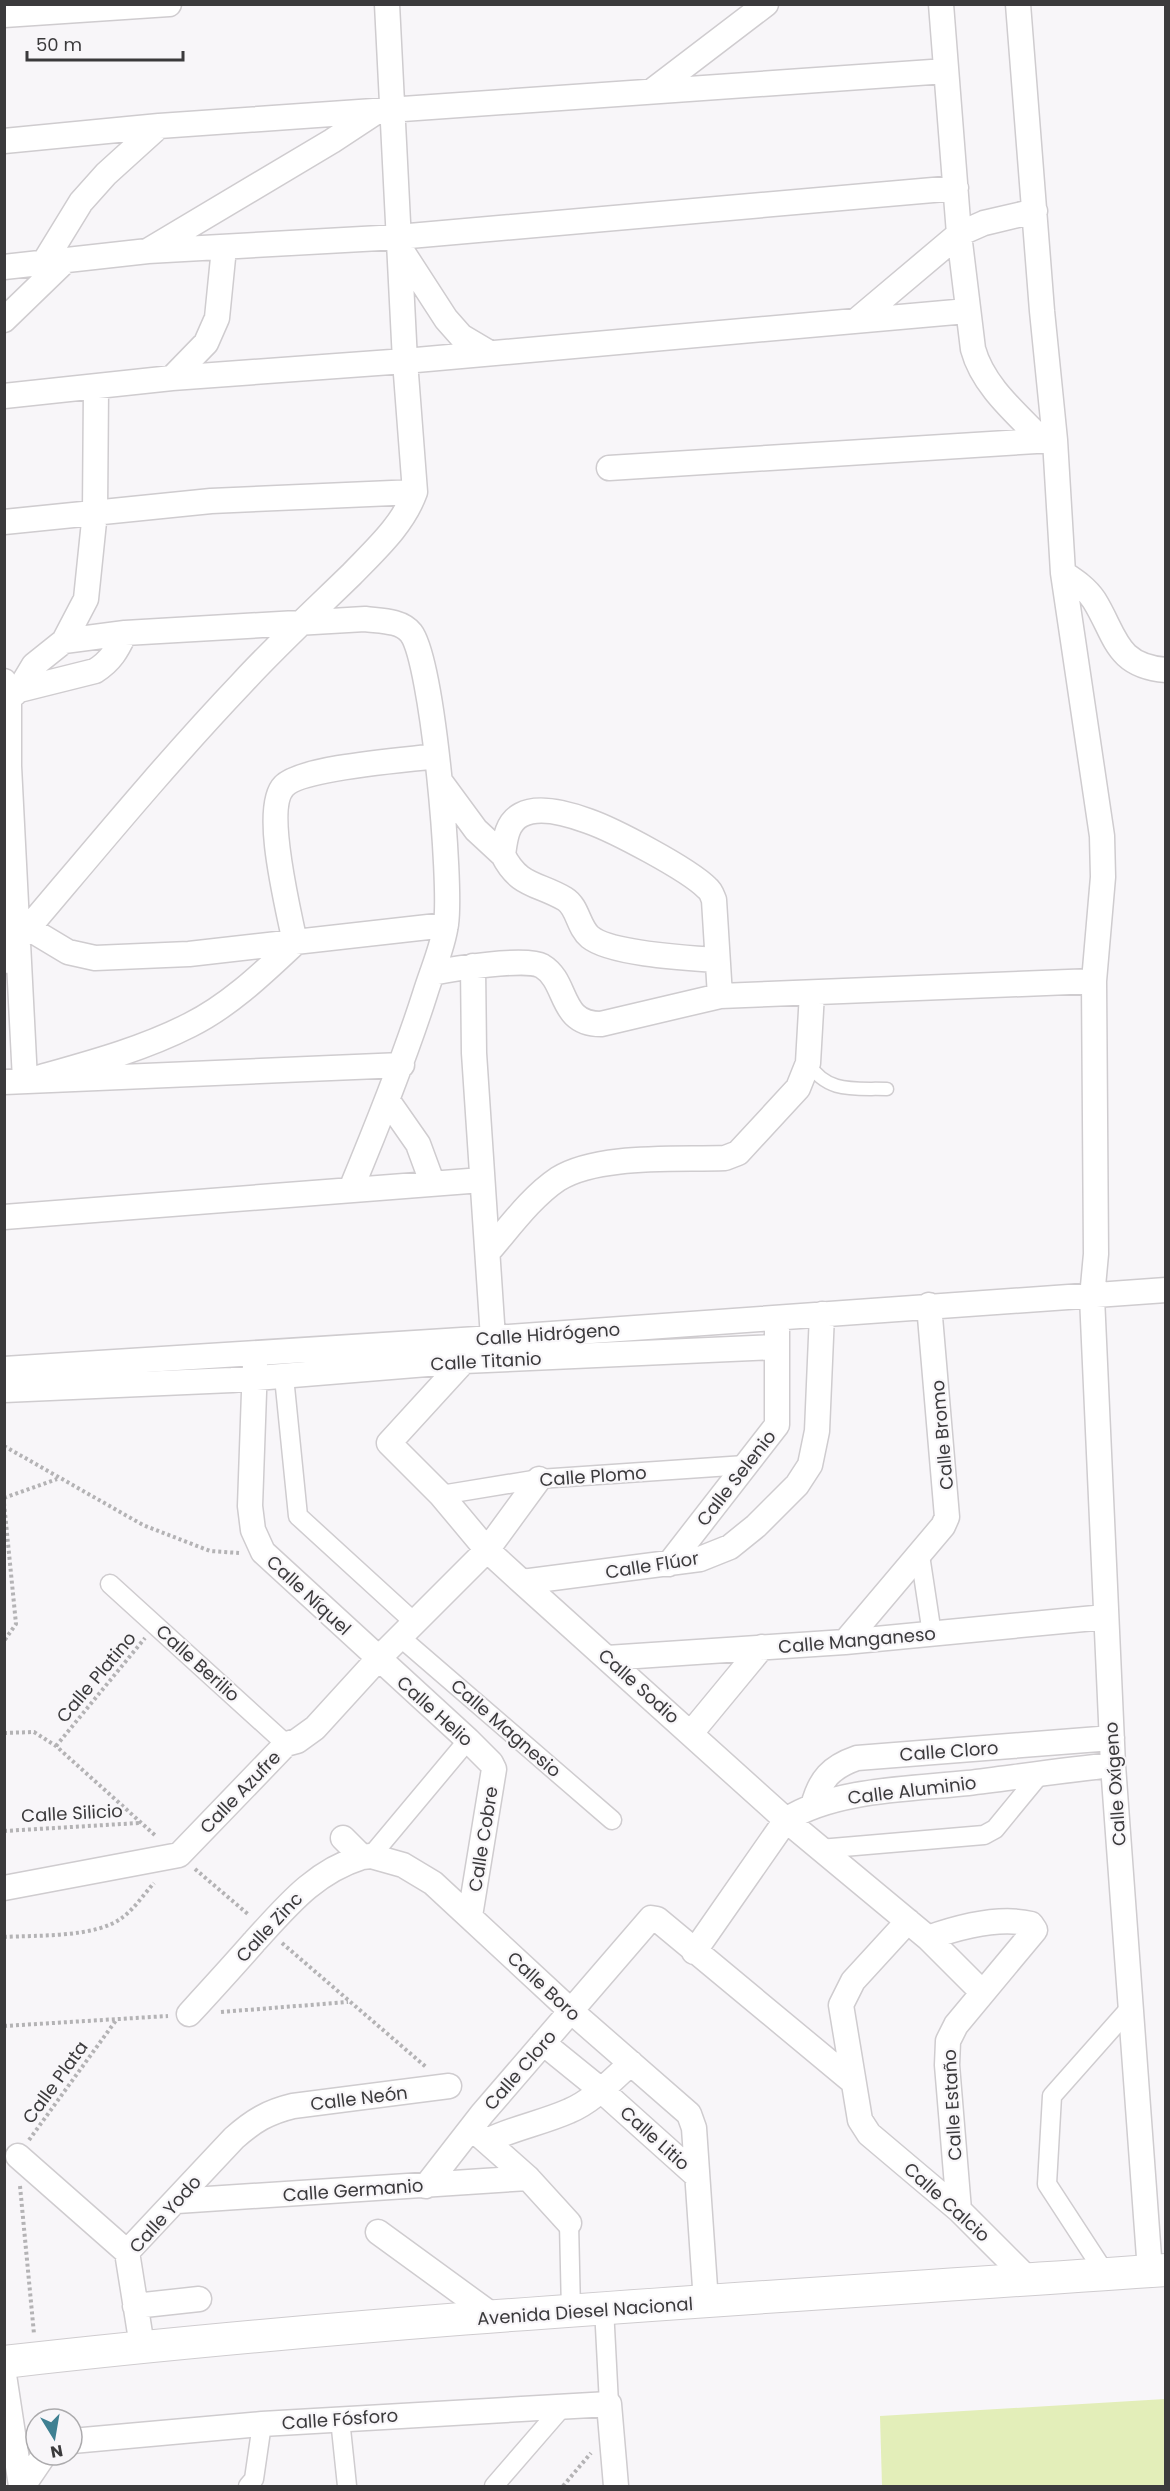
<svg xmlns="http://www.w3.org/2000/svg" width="1170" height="2491" viewBox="0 0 1170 2491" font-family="Poppins,sans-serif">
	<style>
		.park { fill: #e3eeb9 }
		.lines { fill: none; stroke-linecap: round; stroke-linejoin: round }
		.service-casing { stroke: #cfcccf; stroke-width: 15 }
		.pedestrian-casing { stroke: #cfcccf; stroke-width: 21 }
		.minor-casing { stroke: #cfcccf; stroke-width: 27 }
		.tertiary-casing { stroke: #cfcccf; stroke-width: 34 }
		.path { stroke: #b4b3b5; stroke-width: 4; stroke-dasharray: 3 3; stroke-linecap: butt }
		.service { stroke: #fff; stroke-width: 12 }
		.pedestrian { stroke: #fff; stroke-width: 18 }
		.minor { stroke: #fff; stroke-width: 24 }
		.tertiary { stroke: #fff; stroke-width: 32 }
		.labels { text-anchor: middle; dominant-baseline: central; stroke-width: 4.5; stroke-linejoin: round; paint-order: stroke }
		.street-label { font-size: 18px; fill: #3b3a3c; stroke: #f8f6f9 }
	</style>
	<rect width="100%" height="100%" fill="#f8f6f9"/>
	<path class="park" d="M1165 2399V2486H882L880 2416Z"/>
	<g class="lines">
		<defs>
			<path id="service" d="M808 1063C828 1094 854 1088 887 1089"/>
			<path id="pedestrian" d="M284 1377 298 1516 414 1622
				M441 1495 539 1479 745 1465
				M920 1555 932 1634
				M110 1584 286 1744
				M400 1637 612 1820
				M820 1849 984 1835 995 1829 1041 1773
				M371 1856 468 1740
				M569 2223 571 2311
				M1105 2273 1047 2184 1052 2096 1130 2008
				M604 2308 609 2404
				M340 2419 347 2486
				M248 2486 254 2479 262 2424
				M494 2486 565 2404"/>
			<path id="minor" d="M941 4 959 234 973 349C983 386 1016 413 1042 440
				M1018 4 1042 311 1055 440 1063 573 1102 836 1103 877 1094 981 1096 1254 1092 1297 1113 1765 1150 2271
				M4 15 169 4
				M652 91 766 4
				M4 141 159 126 946 71
				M400 248 446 319 461 336 488 352
				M149 250 332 141 376 112
				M43 264 81 202 106 174 159 126
				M4 267 148 251 398 237 956 188
				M4 320 66 260
				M857 320 959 234 984 223 1035 211
				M172 378 206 343 217 318 224 248
				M4 396 172 378 405 361 967 311
				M609 468 1053 440
				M4 522 211 501 415 492
				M1063 573C1075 581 1086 588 1094 600 1116 635 1115 666 1166 670
				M64 641 125 633 365 619C380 621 401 620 411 633 433 662 452 883 446 924 443 947 432 971 425 994 404 1060 378 1124 351 1189
				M4 681 9 699V766L25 1080
				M19 690 34 665 64 641 86 599 95 512 96 388
				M13 695 19 690 95 671C111 661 117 650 125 633
				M440 781 476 830 503 855C505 841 506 823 521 815 539 805 569 814 588 821 614 830 688 869 707 888 711 891 712 895 714 900L720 996
				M503 855C519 887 538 883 565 899 578 907 578 927 590 937 611 954 688 958 716 960
				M28 928 68 952 95 958 189 954 446 925
				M4 961 18 940C92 853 164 765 242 683 277 645 315 610 352 574 376 549 403 525 415 492L405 361 387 4
				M473 966 474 1053 493 1338
				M432 973C452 969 526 957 542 966 569 982 558 1024 601 1024L720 996 1094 981
				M34 1079C87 1064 141 1050 190 1025 230 1005 263 973 295 943 289 911 262 808 284 786 302 767 407 760 437 756
				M4 1082 402 1065
				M388 1101 418 1144 432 1182
				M4 1217 482 1180
				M488 1252C509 1228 531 1197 558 1179 598 1154 677 1160 725 1158L738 1153 798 1088 808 1063 812 993
				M464 1361 389 1443 441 1495 487 1550 522 1582 786 1820 928 1938 982 1992
				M255 1364 250 1506 253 1530 263 1552 468 1740 491 1763 494 1769 470 1916
				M4 1369 493 1338 1166 1290
				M4 1390 232 1380 464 1361 776 1347
				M669 1564 777 1425V1331
				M522 1582 700 1559 730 1547 756 1526 797 1485 810 1465 817 1431 822 1314
				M845 1642 943 1526 947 1517 929 1305
				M607 1658 845 1642 1105 1617
				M691 1733 762 1647
				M813 1806C820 1779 831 1767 857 1758L1112 1738
				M343 1838 362 1857 371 1856 403 1865 433 1883 571 2011 689 2114 694 2128 706 2302
				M4 1888 179 1855 286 1744 297 1741 315 1728 378 1659 487 1550 539 1479
				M908 1921 853 1981 841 2005 860 2120 869 2134 959 2210 1028 2279
				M928 1938C959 1927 999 1916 1031 1924L1035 1930 956 2025 948 2041 947 2065 959 2210
				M694 1952 786 1820C834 1789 912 1789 968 1783 1016 1777 1065 1770 1113 1765
				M189 2014C211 1990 233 1966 254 1942 287 1906 314 1872 362 1857
				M543 2043 601 2090 697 2176
				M476 2132 528 2178 569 2223
				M487 2141C513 2128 542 2123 569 2111 593 2101 612 2080 631 2063
				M18 2156 127 2252
				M426 2186 482 2114 651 1918 657 1919 852 2081
				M177 2201 528 2178
				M378 2232 496 2318
				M127 2252 234 2138C253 2121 268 2112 293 2106L449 2086
				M127 2252 142 2346
				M135 2306 199 2299
				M4 2375 21 2486
				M72 2441 262 2424 609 2404 616 2486
				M23 2486 44 2455"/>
			<path id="tertiary" d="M4 2362C390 2318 778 2297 1166 2270"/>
		</defs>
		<use href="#service" class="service-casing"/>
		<use href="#pedestrian" class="pedestrian-casing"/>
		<use href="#minor" class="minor-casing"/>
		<use href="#tertiary" class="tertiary-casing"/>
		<path class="path" d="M4 1446 143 1525 210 1551 239 1553
			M4 1498 57 1479
			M4 1503 16 1624 4 1641
			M4 1733 34 1732 56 1746 157 1837
			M56 1746 145 1638
			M4 1831 139 1823
			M195 1869 249 1915
			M4 1937C37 1935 97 1938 123 1917 135 1908 144 1894 154 1883
			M282 1943 426 2067
			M221 2012 348 2002
			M4 2026 168 2016
			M29 2140 117 2019
			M20 2186 34 2334
			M563 2486 591 2453"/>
		<use href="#service" class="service"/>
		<use href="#pedestrian" class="pedestrian"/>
		<use href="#minor" class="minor"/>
		<use href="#tertiary" class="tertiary"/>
	</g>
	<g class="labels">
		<g class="street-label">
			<text transform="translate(548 1334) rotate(-4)">Calle Hidrógeno</text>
			<text transform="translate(486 1361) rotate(-3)">Calle Titanio</text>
			<text transform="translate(942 1435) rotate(-95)">Calle Bromo</text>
			<text transform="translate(593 1476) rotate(-4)">Calle Plomo</text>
			<text transform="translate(736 1478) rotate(-52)">Calle Selenio</text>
			<text transform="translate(652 1565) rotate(-9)">Calle Flúor</text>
			<text transform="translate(309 1595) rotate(43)">Calle Níquel</text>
			<text transform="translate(857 1640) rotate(-5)">Calle Manganeso</text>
			<text transform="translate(198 1663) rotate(42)">Calle Berilio</text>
			<text transform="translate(96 1677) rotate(-50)">Calle Platino</text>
			<text transform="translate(639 1686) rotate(42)">Calle Sodio</text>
			<text transform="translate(435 1711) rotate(42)">Calle Helio</text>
			<text transform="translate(506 1728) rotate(41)">Calle Magnesio</text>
			<text transform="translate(949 1751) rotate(-4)">Calle Cloro</text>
			<text transform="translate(1115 1784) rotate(-94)">Calle Oxígeno</text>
			<text transform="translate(912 1790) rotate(-7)">Calle Aluminio</text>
			<text transform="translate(240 1792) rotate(-46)">Calle Azufre</text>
			<text transform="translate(72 1813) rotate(-3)">Calle Silicio</text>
			<text transform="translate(483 1839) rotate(-81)">Calle Cobre</text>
			<text transform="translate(269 1927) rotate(-47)">Calle Zinc</text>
			<text transform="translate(544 1986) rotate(43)">Calle Boro</text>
			<text transform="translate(520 2070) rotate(-49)">Calle Cloro</text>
			<text transform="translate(55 2082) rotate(-54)">Calle Plata</text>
			<text transform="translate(359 2098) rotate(-7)">Calle Neón</text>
			<text transform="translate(952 2105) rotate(-93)">Calle Estaño</text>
			<text transform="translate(655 2138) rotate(42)">Calle Litio</text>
			<text transform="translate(353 2190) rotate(-4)">Calle Germanio</text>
			<text transform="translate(947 2202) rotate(42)">Calle Calcio</text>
			<text transform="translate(165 2214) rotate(-48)">Calle Yodo</text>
			<text transform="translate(585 2311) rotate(-4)">Avenida Diesel Nacional</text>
			<text transform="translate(340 2419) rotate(-4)">Calle Fósforo</text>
		</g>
	</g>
	<rect width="1170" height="2491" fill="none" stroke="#3b3a3c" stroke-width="12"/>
	<g transform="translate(54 2437) rotate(169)"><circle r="28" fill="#f8f6f9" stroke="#acabad" stroke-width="1.5"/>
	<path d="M0-4.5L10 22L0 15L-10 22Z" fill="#3f8092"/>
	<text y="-9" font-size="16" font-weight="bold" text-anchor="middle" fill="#3b3a3c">N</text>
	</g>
	<path d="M27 51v9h156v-9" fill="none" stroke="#3b3a3c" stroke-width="3"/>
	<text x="36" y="51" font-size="18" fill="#3b3a3c" stroke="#f8f6f9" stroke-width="4.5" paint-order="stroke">50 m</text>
</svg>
